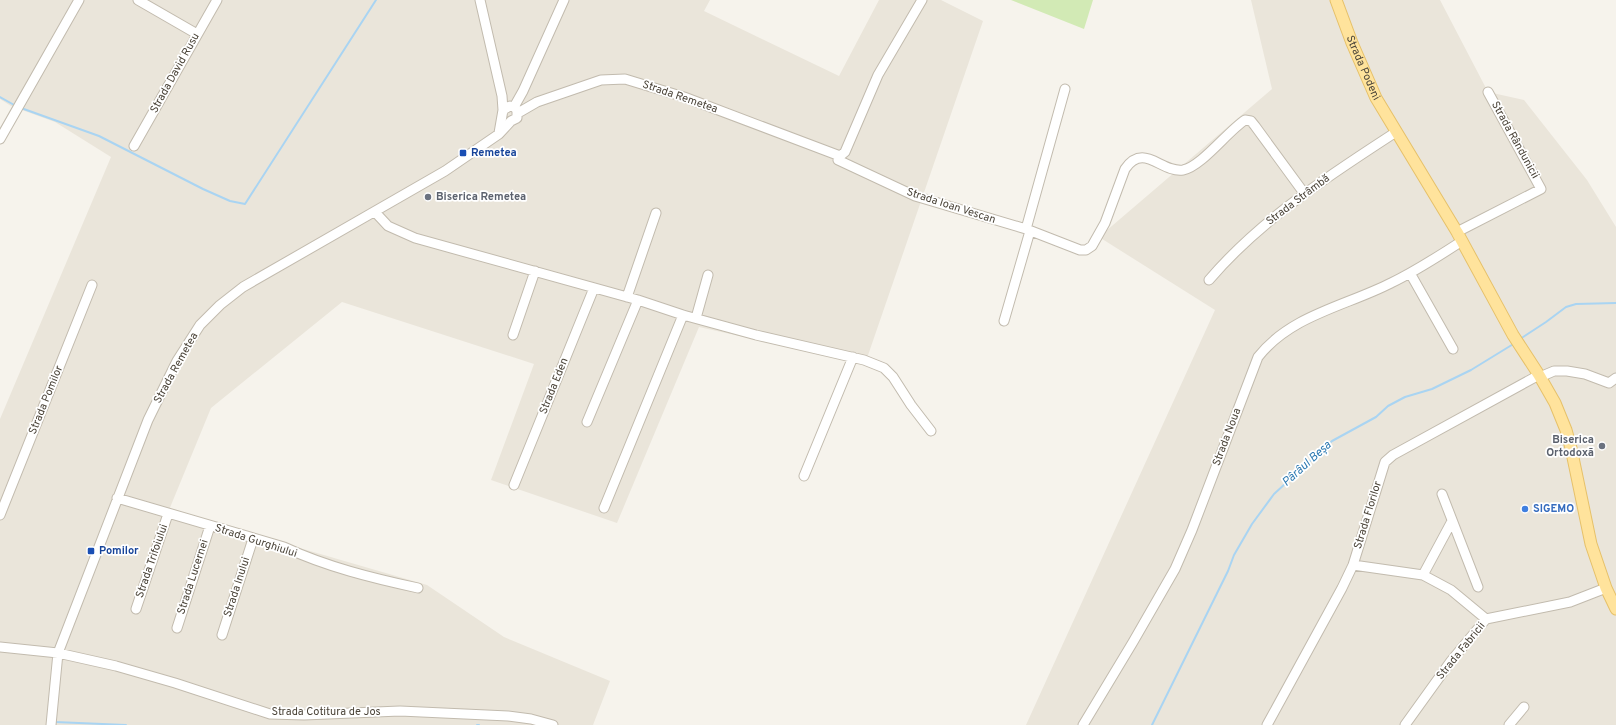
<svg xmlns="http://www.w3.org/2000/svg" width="1616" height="725" viewBox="0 0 1616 725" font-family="Overpass,sans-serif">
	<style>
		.residential { fill: #eae5da }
		.green { fill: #d2eab5 }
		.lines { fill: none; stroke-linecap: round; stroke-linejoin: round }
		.stream { stroke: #a9d4f2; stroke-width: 2 }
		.minor-casing { stroke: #c2bbae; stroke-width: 11 }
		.major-casing { stroke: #e6c16a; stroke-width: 13 }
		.minor { stroke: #fff; stroke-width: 9 }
		.major { stroke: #ffe39c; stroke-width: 11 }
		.transit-dot { fill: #1a4fb4; stroke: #fff; stroke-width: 1.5 }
		.worship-dot { fill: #6b7280; stroke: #fff; stroke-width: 1.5 }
		.shop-dot { fill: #3f7fe0; stroke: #fff; stroke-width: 1.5 }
		.labels { text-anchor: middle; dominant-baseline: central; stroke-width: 3.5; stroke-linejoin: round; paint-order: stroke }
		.street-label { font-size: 11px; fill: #4b4439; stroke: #fff }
		.transit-label { font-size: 11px; font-weight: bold; fill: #164399; stroke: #fff; text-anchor: start }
		.worship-label { font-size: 11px; font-weight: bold; fill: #5b616d; stroke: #fff; text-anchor: start }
		.shop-label { font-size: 11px; font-weight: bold; fill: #366cbe; stroke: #fff; text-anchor: start }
		.water-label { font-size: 12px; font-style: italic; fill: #2e7ab2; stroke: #fff }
	</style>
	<rect width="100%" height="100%" fill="#f6f3ec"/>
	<path class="residential" d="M0 0H710L704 11 839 76 879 0H941L983 21 865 364 699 327 617 523 491 480 534 364 342 302 211 408 169 510 427 585 504 637 610 681 593 725H0V419L111 157 55 122 11 106 0 99Z
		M1251 0H1440L1488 92 1524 100 1587 180 1616 227V725H1026L1215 310 1099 237 1272 89Z"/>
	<path class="green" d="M1011 0H1093L1084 29Z"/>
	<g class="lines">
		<path class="stream" d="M0 97 16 106
			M21 108 99 136 203 189 230 201 245 204 376 0
			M1520 339 1546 322 1566 307 1576 304 1616 303
			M55 722 126 725
			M477 725H479
			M1152 725 1228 571 1234 555 1252 524 1274 494 1332 441 1376 417 1388 406 1405 397 1432 389 1471 370 1515 343"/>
		<defs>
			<path id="minor" d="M138 0 197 34
				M480 0 502 96 503 110 499 133
				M514 107 523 91 564 0
				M518 113 537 102 601 80 625 79 684 97 840 156
				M0 139 79 0
				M134 146 217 0
				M840 156 838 160 915 196 1026 229 1080 250H1086L1092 246 1105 223 1125 169C1144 142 1161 173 1183 170 1201 167 1228 131 1245 120L1251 121 1255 126 1304 193
				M840 156 845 152 878 75 922 0
				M375 212 388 226 415 238 638 300 683 315 756 335 864 360 884 368 893 377 911 405 931 431
				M1026 229 1065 89
				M1457 232 1541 189 1488 92
				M1410 273 1453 349
				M1209 280C1261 219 1330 175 1396 132
				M627 297 656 213
				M696 318 708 275
				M1004 321 1030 231
				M513 335 535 271
				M1540 377 1554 371H1567L1585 374 1609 383 1616 378
				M587 422 638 300
				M804 476 853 357
				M514 485 594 288
				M1442 494 1478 587
				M117 498 284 547C327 567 372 578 418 588
				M604 508 683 315
				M0 515 92 285
				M1353 565 1423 575 1451 590 1486 619
				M1423 575 1452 521
				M136 609 168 514
				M177 628 210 526
				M222 635 253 539
				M0 647 58 653 116 666 175 683 270 714 304 715 400 711 508 716 531 719 553 725
				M51 725 58 653 148 420 177 361 200 325 220 305 243 287 445 171 499 134 511 121 517 118V110L514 107 510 106 503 110
				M1083 725 1133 642 1175 569 1192 530 1258 357C1291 315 1346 306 1391 283 1416 271 1439 256 1462 241
				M1267 725 1342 588 1353 565 1385 462 1393 455 1539 375
				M1405 725 1451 661 1486 619 1570 602 1606 588
				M1509 725 1524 707"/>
			<g id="major">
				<path id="s1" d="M1336 0 1352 43 1376 98 1457 232 1513 335 1539 375 1555 403 1566 430 1571 448 1591 544 1606 588 1616 609"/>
			</g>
		</defs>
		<use href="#minor" class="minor-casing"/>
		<use href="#major" class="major-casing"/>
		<use href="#minor" class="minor"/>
		<use href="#major" class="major"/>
	</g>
	<g class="transit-dot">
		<rect x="459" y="149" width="8" height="8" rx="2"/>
		<rect x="87" y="547" width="8" height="8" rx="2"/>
	</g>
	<g class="worship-dot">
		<circle cx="428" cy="197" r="4"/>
		<circle cx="1602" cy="446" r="4"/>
	</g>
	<circle class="shop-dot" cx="1525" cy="509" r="4"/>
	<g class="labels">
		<g class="street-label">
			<text stroke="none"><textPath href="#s1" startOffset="73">Strada Podeni</textPath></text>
			<text transform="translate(175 73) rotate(-61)">Strada David Rusu</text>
			<text transform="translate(680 97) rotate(19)">Strada Remetea</text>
			<text transform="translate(1515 140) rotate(61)">Strada Rândunicii</text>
			<text transform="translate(1298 200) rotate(-37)">Strada Strâmbă</text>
			<text transform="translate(951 206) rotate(18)">Strada Ioan Vescan</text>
			<text transform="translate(176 368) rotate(-61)">Strada Remetea</text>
			<text transform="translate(554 386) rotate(-68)">Strada Eden</text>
			<text transform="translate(46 400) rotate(-68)">Strada Pomilor</text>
			<text transform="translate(1227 437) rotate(-69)">Strada Noua</text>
			<text transform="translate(1368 515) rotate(-73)">Strada Florilor</text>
			<text transform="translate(256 541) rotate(18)">Strada Gurghiului</text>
			<text transform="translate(152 561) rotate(-71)">Strada Trifoiului</text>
			<text transform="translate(193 577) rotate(-72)">Strada Lucernei</text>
			<text transform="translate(237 587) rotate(-72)">Strada Inului</text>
			<text transform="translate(1461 651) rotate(-51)">Strada Fabricii</text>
			<text x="326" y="712">Strada Cotitura de Jos</text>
		</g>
		<g class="transit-label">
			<text x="471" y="153">Remetea</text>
			<text x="99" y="551">Pomilor</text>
		</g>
		<g class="worship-label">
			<text x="436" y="197">Biserica Remetea</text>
			<text x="1594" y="440" text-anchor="end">Biserica<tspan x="1594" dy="13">Ortodoxă</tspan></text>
		</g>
		<g class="shop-label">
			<text x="1533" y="509">SIGEMO</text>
		</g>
		<g class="water-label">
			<text transform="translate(1307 464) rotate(-42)">Pârâul Beșa</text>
		</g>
	</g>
</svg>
